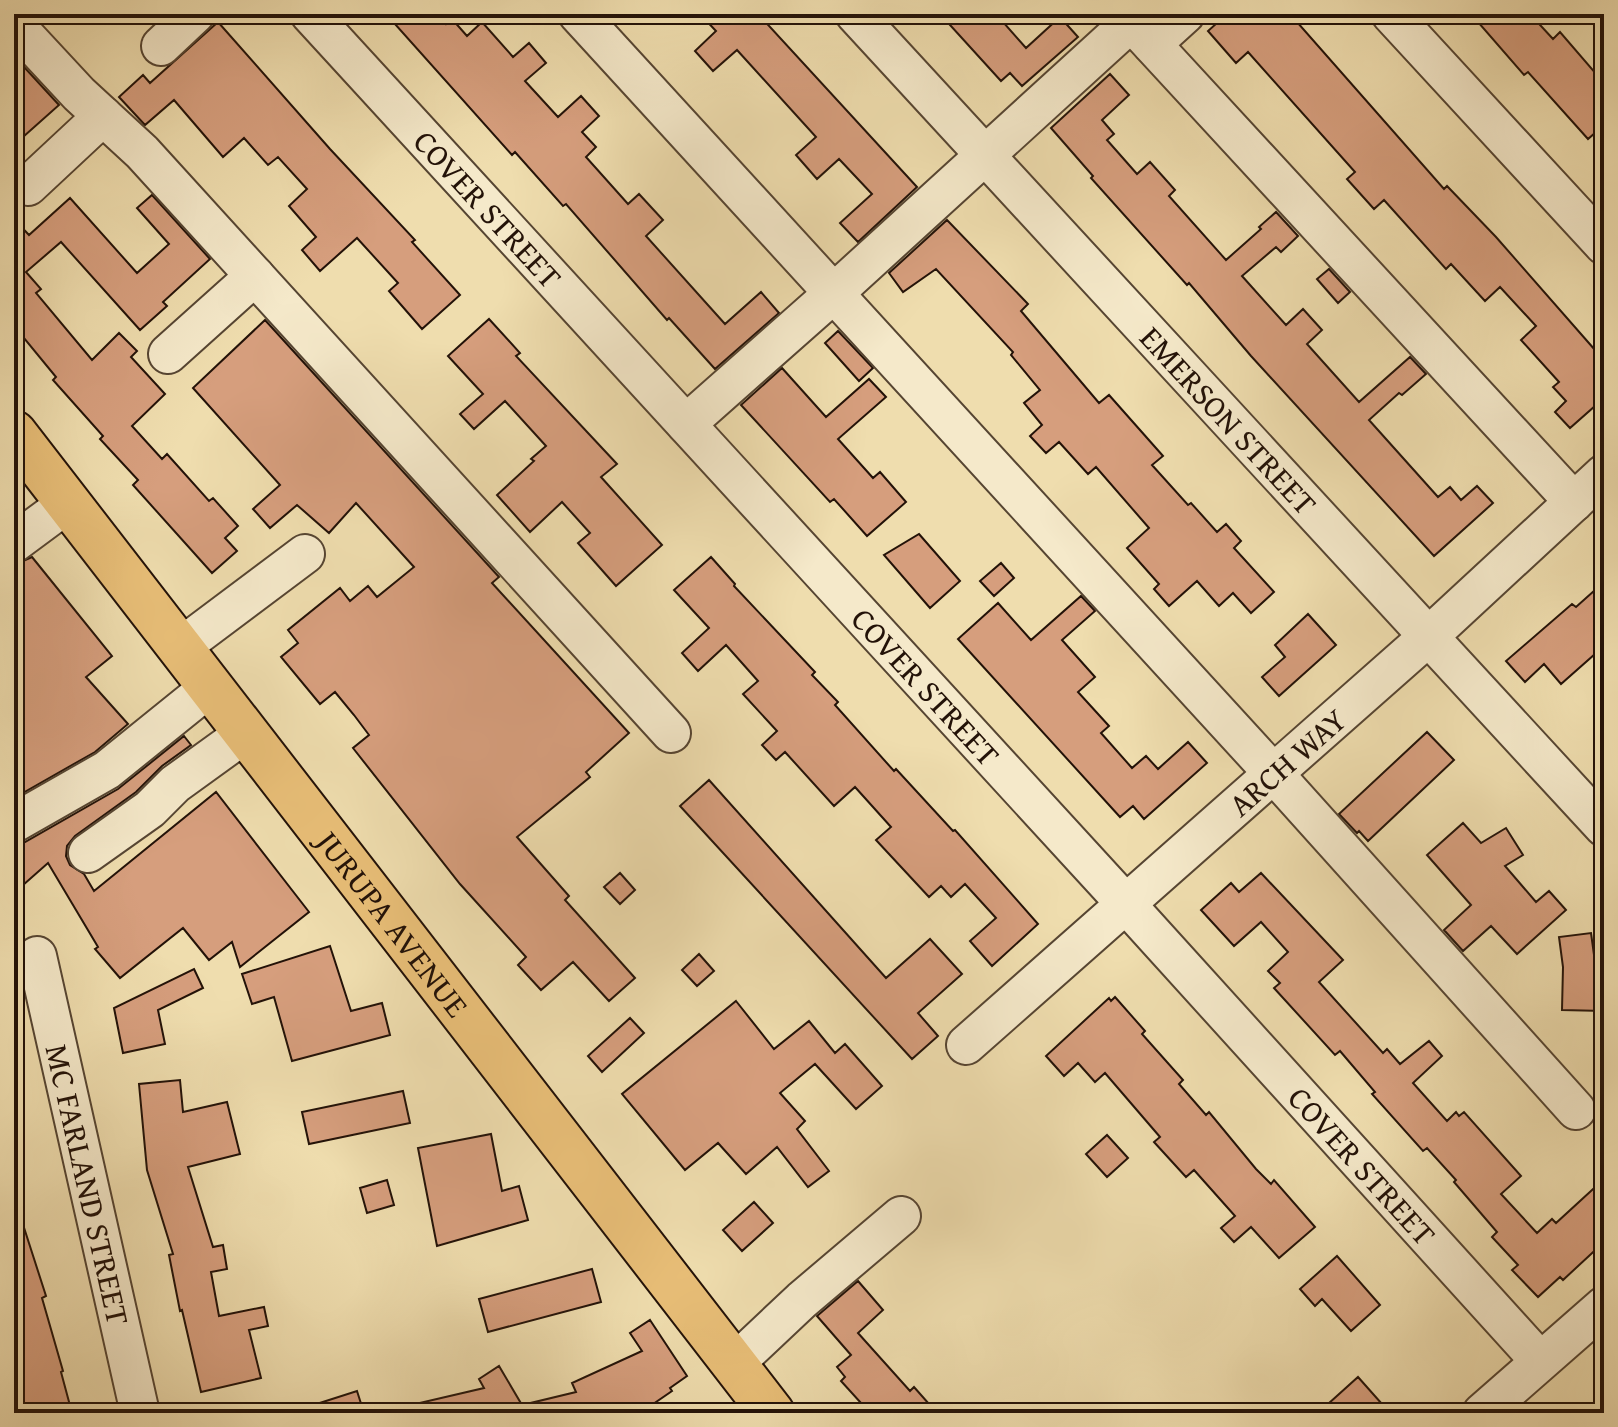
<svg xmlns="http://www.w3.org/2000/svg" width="1618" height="1427" viewBox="0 0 1618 1427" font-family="'Gentium Book Plus',serif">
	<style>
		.building { fill: #d69e7d; stroke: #231208; stroke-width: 2 }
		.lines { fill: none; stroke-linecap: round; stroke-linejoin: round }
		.minor-casing { stroke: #564532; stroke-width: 42 }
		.major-casing { stroke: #231208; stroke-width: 48 }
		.minor { stroke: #f5e9ca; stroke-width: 38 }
		.major { stroke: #e8be77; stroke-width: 44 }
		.labels { text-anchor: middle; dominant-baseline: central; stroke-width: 8; stroke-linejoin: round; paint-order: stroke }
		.street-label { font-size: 32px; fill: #231208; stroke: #f5e9ca }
	</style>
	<rect width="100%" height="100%" fill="#efddae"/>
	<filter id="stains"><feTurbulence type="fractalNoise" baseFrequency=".0025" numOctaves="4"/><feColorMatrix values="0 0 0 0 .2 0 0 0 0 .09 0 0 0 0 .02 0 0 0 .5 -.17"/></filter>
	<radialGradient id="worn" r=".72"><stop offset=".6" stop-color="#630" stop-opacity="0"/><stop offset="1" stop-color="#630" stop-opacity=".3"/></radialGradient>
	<path class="building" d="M386 14H437L446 24 452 19 467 36 482 22 513 57 529 43 546 63 525 81 558 117 581 96 599 116 582 132 596 147 586 157 628 204 639 194 663 220 646 236 725 324 761 292 779 313 715 369 669 318 667 320 566 204 563 206 515 152 512 155Z
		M700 14H758L917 187 858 242 840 223 872 194 839 159 817 179 796 155 816 137 737 50 713 71 695 51 716 31Z
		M940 14H996L1026 48 1060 17 1078 37 1022 86 1010 73 1001 81Z
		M1227 14H1290L1444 189 1447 186 1496 237 1595 350 1604 342V398L1570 428 1555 412 1566 401 1553 387 1559 382 1521 340 1536 326 1500 287 1485 301 1451 264 1446 269 1384 200 1374 209 1347 179 1355 172 1248 52 1236 63 1208 31Z
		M1471 14H1530L1553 39 1560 32 1604 83V125L1588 139 1528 72 1524 75Z
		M218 22 330 149 415 240 412 242 460 295 422 329 389 291 398 283 357 238 320 271 302 250 316 237 289 206 307 189 278 157 268 165 244 138 223 157 174 100 145 125 119 97 143 75 150 83Z
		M14 56 59 105 14 145Z
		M1110 74 1129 95 1102 120 1114 134 1107 140 1137 174 1150 162 1175 190 1169 196 1226 260 1261 229 1259 227 1276 212 1298 236 1281 252 1276 247 1242 276 1286 325 1303 309 1322 330 1307 344 1359 402 1410 357 1426 374 1402 395 1399 393 1369 420 1438 497 1450 487 1461 500 1477 486 1493 503 1434 556 1251 356 1189 283 1187 285 1091 178 1093 176 1051 128Z
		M152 195 210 259 163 302 167 306 140 330 61 242 26 272 41 289 36 293 92 360 119 333 137 351 131 357 165 394 132 426 162 459 167 454 209 501 213 498 238 526 225 538 237 551 212 573 133 485 138 480 100 439 103 436 53 380 56 377 14 326V219L29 235 70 198 137 273 169 244 137 208Z
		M947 220 1028 304 1021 311 1099 403 1109 395 1163 456 1152 465 1188 505 1191 503 1217 532 1226 524 1241 541 1234 548 1274 592 1251 613 1233 593 1219 606 1197 581 1169 606 1154 589 1159 584 1127 548 1149 528 1096 467 1088 474 1059 442 1046 453 1030 436 1042 425 1024 403 1040 390 1011 355 1013 352 936 269 903 292 889 273Z
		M1329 269 1350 292 1338 303 1317 279Z
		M489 319 520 353 516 356 617 464 601 477 662 545 616 586 578 543 590 533 562 502 530 532 497 495 534 461 531 459 546 446 505 401 474 429 460 414 483 394 448 356Z
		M265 320 499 577 492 583 629 733 586 772 590 777 517 837 569 896 565 900 635 978 609 1001 573 962 541 990 518 965 526 957 460 884 353 748 369 735 354 715 335 692 320 704 281 657 298 643 288 630 340 588 350 601 368 586 377 597 414 567 356 503 329 533 297 505 270 528 253 509 280 485 193 388Z
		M838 331 873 368 859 381 825 343Z
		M782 368 826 417 869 379 886 397 838 439 873 478 880 472 906 502 867 536 834 499 830 502 741 405Z
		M919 534 960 581 930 608 884 555Z
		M32 557 112 656 86 677 128 724 95 752 14 798V565Z
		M711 557 735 584 734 586 815 672 812 675 838 702 835 705 894 771 896 769 953 831 955 830 1038 924 992 966 970 941 996 918 965 884 951 897 941 886 929 897 876 840 891 827 855 787 834 806 785 752 776 760 762 745 777 731 743 694 758 681 726 645 698 671 682 653 709 628 674 590Z
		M1001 563 1014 578 994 596 980 581Z
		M1604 582V646L1561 684 1544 664 1525 682 1506 661 1572 604 1576 607Z
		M1081 596 1095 611 1062 640 1095 677 1078 692 1109 726 1101 733 1132 768 1146 756 1158 769 1188 742 1207 763 1144 819 1133 806 1120 817 958 639 998 603 1031 640Z
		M1308 614 1336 645 1279 696 1262 677 1285 657 1275 645Z
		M1427 732 1454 760 1368 841 1359 831 1357 833 1339 814Z
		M184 736 191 745 162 766 136 792 75 836 67 846 66 856 70 865 84 874 94 891 216 792 309 912 240 967 232 942 209 960 183 928 120 978 95 949 98 947 48 863 14 893V845L25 842 118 789Z
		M709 780 886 978 930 939 962 974 918 1013 938 1036 912 1059 680 806Z
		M1463 823 1481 843 1506 828 1523 855 1505 866 1536 902 1549 891 1566 910 1517 954 1491 926 1463 951 1444 930 1471 905 1427 855Z
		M620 873 635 890 620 904 604 887Z
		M1261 873 1343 960 1319 982 1383 1053 1387 1049 1400 1064 1429 1041 1442 1056 1413 1083 1447 1121 1456 1112 1459 1116 1464 1112 1521 1176 1501 1194 1537 1233 1552 1219 1556 1223 1604 1179V1242L1563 1280 1560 1277 1538 1297 1512 1270 1518 1265 1492 1237 1497 1232 1454 1182 1456 1180 1427 1148 1423 1151 1372 1094 1375 1092 1340 1051 1335 1055 1274 988 1280 983 1268 971 1288 952 1261 922 1234 946 1201 910 1231 883 1239 892Z
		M1591 933 1595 962H1604V1011L1562 1010 1563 967 1559 937Z
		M330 946 351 1011 382 1003 390 1035 292 1061 274 997 252 1004 242 974Z
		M699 954 714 971 697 986 682 970Z
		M194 969 203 988 158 1010 165 1044 123 1053 114 1008Z
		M1115 997 1145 1031 1142 1034 1183 1080 1179 1084 1206 1115 1209 1112 1256 1169 1271 1184 1274 1180 1315 1227 1279 1258 1251 1227 1234 1242 1221 1228 1235 1216 1194 1170 1186 1177 1154 1142 1160 1137 1105 1073 1095 1082 1078 1063 1064 1076 1046 1056 1109 998 1111 1001Z
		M736 1001 774 1049 809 1021 835 1053 845 1044 882 1086 856 1109 815 1064 780 1093 805 1121 797 1129 829 1171 808 1187 777 1147 746 1174 718 1143 685 1170 622 1094Z
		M630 1018 644 1033 602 1072 588 1056Z
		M180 1080 183 1112 227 1102 240 1154 188 1167 213 1247 223 1245 227 1269 211 1272 219 1316 264 1307 268 1326 249 1330 261 1378 201 1392 182 1310 180 1311 169 1255 173 1254 147 1170 139 1084Z
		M403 1091 410 1123 309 1144 302 1112Z
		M491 1134 502 1191 519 1186 528 1220 437 1246 418 1148Z
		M1107 1135 1128 1158 1107 1177 1086 1154Z
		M387 1180 394 1205 367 1213 360 1188Z
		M754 1202 773 1223 742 1251 723 1230Z
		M14 1209H18L46 1296 42 1298 63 1371 61 1372 72 1413H14Z
		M1337 1256 1380 1305 1351 1331 1322 1299 1315 1306 1300 1289Z
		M592 1269 601 1302 488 1332 479 1299Z
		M858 1281 883 1310 858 1333 910 1391 914 1387 937 1413H870L841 1381 845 1377 837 1367 851 1355 817 1316Z
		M650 1320 687 1376 670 1388 672 1391 640 1413H412L411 1405 484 1388 479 1379 499 1366 522 1405 576 1392 572 1383 642 1351 630 1333Z
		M1358 1377 1390 1413H1318Z
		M357 1391 364 1413H302L301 1409Z"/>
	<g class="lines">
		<defs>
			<g id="minor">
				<path id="s1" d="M310 14 1125 903 1540 1361"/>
				<path d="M578 14 1273 773 1576 1110"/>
				<path id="s2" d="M855 14 1604 827"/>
				<path d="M1124 14 1574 502"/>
				<path d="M1391 14 1604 245"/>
				<path d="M14 24 79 94 142 152 671 733"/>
				<path d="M1152 44 1185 14"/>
				<path d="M161 46 195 14"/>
				<path d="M28 186 103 116"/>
				<path d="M168 354 255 276"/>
				<path d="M686 424 834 293 1131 22"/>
				<path d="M14 543 68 503"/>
				<path d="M181 647 305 554"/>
				<path d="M14 823 107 770 211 686"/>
				<path d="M88 853 150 809 175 784 247 732"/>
				<path id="s3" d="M37 956 140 1413"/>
				<path id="s4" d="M966 1045 1429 636 1604 474"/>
				<path d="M734 1364 802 1300 901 1216"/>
				<path d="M1482 1413 1604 1306"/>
			</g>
			<g id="major">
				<path id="s5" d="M14 433 772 1413"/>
			</g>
		</defs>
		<use href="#minor" class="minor-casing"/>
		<use href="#major" class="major-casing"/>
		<use href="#minor" class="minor"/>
		<use href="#major" class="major"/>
	</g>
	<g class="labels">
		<g class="street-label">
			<text stroke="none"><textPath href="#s1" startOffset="264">COVER STREET</textPath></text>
			<text stroke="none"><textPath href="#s2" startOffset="552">EMERSON STREET</textPath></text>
			<text stroke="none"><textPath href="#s1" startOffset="912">COVER STREET</textPath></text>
			<text stroke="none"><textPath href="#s4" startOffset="428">ARCH WAY</textPath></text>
			<text stroke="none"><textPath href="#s5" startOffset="620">JURUPA AVENUE</textPath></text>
			<text stroke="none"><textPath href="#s1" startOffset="1560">COVER STREET</textPath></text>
			<text stroke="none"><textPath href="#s3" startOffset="234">MC FARLAND STREET</textPath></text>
		</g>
	</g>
	<rect width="1618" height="1427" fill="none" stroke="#efddae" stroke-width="48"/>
	<rect x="16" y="16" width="1586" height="1395" fill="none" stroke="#231208" stroke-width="4"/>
	<rect x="24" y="24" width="1570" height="1379" fill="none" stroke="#231208" stroke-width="2"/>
	<rect width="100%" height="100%" filter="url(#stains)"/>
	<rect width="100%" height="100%" fill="url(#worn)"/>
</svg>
